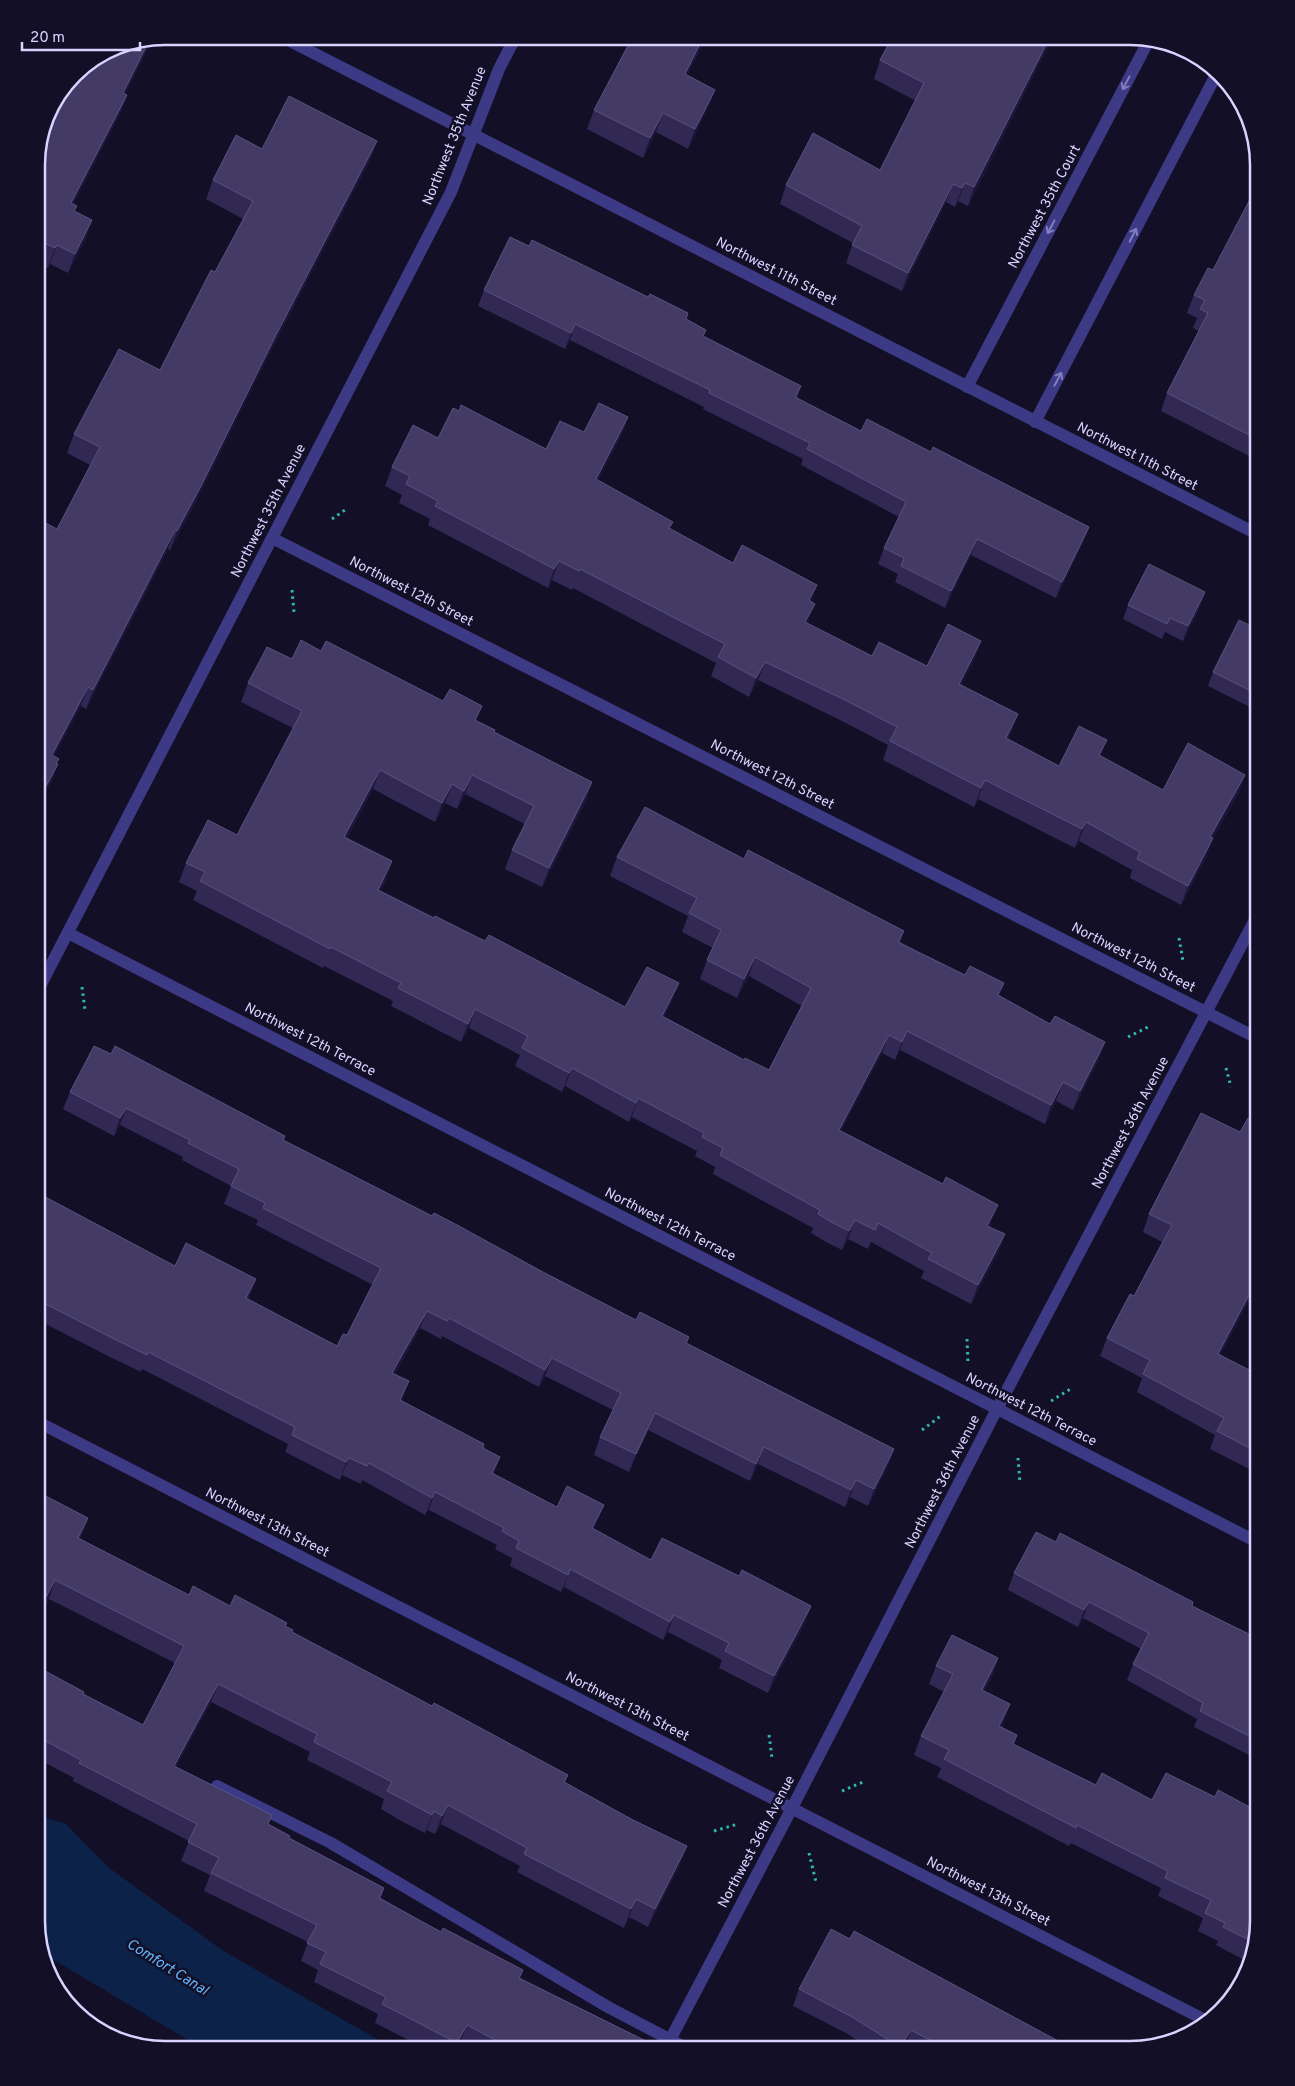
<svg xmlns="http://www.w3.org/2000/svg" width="1295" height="2086" viewBox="0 0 1295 2086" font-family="Overpass,sans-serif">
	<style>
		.water { fill: #0c2248 }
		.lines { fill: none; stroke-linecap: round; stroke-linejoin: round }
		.path { stroke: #2fb8b0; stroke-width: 3; stroke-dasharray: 2.5 4; stroke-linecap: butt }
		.minor { stroke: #3d3a85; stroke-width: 12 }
		.wall { fill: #312854 }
		.shaded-wall { fill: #1d163a }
		.building { fill: #433a66; stroke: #5a527e }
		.oneway { stroke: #837fbc }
		.labels { text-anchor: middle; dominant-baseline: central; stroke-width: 5; stroke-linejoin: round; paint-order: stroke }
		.street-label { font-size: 14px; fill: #d9d4ff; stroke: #130f26 }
		.water-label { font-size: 15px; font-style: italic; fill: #62b6ff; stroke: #130f26 }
		.rim { fill: none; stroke: #d9d4ff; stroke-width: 2.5 }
	</style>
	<rect width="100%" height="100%" fill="#130f26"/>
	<path class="water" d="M36 1817H44L66 1824 108 1867 222 1950 396 2050 203 2049 44 1954 36 1920Z"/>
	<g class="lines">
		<path class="path" d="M332 519 345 510
			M292 590 294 612
			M1179 938 1183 961
			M82 987 85 1010
			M1128 1037 1150 1026
			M1226 1068 1231 1087
			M967 1339 968 1363
			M1051 1401 1072 1388
			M922 1430 942 1415
			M1018 1458 1020 1483
			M769 1735 772 1758
			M842 1791 863 1782
			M714 1831 738 1824
			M809 1853 816 1882"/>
		<path class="minor" d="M280 36 1259 535
			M967 387 1149 40
			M1035 422 1216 75
			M272 538 1259 1039
			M68 933 1259 1543
			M36 994 451 192 499 69 516 36
			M36 1421 1205 2020
			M217 1786 331 1843 608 2007 690 2050
			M670 2040 792 1808 997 1409 1259 912"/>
	</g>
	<path class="wall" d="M626 36H705L702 46 687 75 715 90 707 109 688 149 656 132 643 158 587 129 594 110 631 40 626 38Z
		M893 36 1053 37 968 206 958 201 955 207 946 202 902 291 846 263 853 243 780 204 786 185 880 170 916 101 874 79 880 60Z
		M152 39 149 46 125 94 127 95 120 114 73 204 75 211 92 220 85 240 68 273 50 264 48 268 36 262 37 157 116 46Z
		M377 141 370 160 269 354 194 505 170 550 168 549 86 709 81 706 54 756 57 764 51 783 57 529 90 465 67 453 74 434 160 370 215 272 243 219 206 199 213 180 262 149Z
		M1259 182V461L1161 411 1167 393 1199 331 1193 328 1197 318 1187 313 1194 295 1213 270Z
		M484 290 686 320 706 330 703 337 801 386 797 398 861 431 931 452 1089 527 1083 543 1056 598 971 555 945 608 895 582 898 574 878 564 884 548 899 517 801 465 803 459 703 409 704 407 570 340 565 349 478 306Z
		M459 411 546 449 584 432 628 417 621 436 598 480 670 529 733 563 817 585 811 601 808 624 872 656 927 666 981 641 974 660 961 685 1018 714 1011 733 1008 739 1059 766 1101 756 1163 790 1245 775 1238 794 1213 838 1206 857 1181 905 1130 878 1132 870 1079 841 1075 848 978 799 974 807 883 760 888 745 838 719 758 680 749 697 711 676 716 663 573 588 572 590 552 580 548 588 428 525 430 519 399 503 402 495 385 486 392 467 438 438Z
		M1205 592 1200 607 1183 641 1165 632 1162 639 1123 619 1128 605Z
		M1259 626V709L1258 711 1208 686 1213 672 1257 629Z
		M321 651 443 701 482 706 476 721 495 732 592 782 586 801 542 887 505 869 512 850 525 824 465 794 457 809 445 803 435 822 373 789 347 838 392 861 386 880 380 891 434 918 625 1007 672 1002 664 1017 744 1060 769 1070 802 1006 749 976 737 998 700 979 707 960 713 948 682 932 688 916 610 876 617 857 744 859 904 931 900 942 1050 1024 1105 1042 1098 1061 1073 1110 1056 1101 1045 1124 900 1050 895 1060 882 1053 841 1131 991 1223 990 1227 1005 1234 998 1253 971 1304 921 1278 924 1271 871 1242 868 1249 848 1239 842 1250 826 1242 811 1233 813 1228 713 1174 715 1167 695 1156 697 1151 632 1117 629 1122 565 1086 562 1092 515 1066 520 1055 469 1028 461 1042 391 1006 393 1001 324 966 323 968 193 900 197 891 179 882 186 863 237 835 293 728 241 702 248 683 292 659Z
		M111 1054 285 1136 284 1140 636 1320 689 1337 687 1343 894 1449 888 1466 868 1506 850 1497 845 1507 758 1464 750 1481 648 1430 629 1472 594 1455 600 1437 613 1410 545 1376 539 1387 442 1336 441 1339 420 1328 395 1374 403 1399 401 1401 483 1448 494 1475 557 1507 604 1505 597 1522 594 1529 651 1560 739 1576 811 1606 805 1623 768 1693 719 1668 722 1660 668 1632 663 1640 564 1587 561 1592 510 1566 512 1558 495 1549 497 1545 429 1510 425 1515 362 1480 361 1484 342 1475 340 1480 285 1452 288 1444 142 1369 141 1372 108 1356 36 1319V1192L175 1266 250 1296 248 1299 337 1346 347 1335 373 1285 256 1225 258 1220 224 1204 231 1186 182 1160 183 1157 120 1125 114 1136 63 1109 70 1092Z
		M1259 1123V1290L1258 1291 1255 1289 1220 1355 1259 1375V1474L1210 1449 1215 1435 1137 1392 1142 1378 1100 1356 1107 1338 1134 1296 1162 1242 1143 1232 1149 1214 1240 1132Z
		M36 1491 88 1518 80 1539 189 1595 287 1623 285 1626 292 1632 432 1706 568 1775 565 1783 680 1865 648 1927 629 1917 624 1928 517 1872 520 1866 441 1824 435 1834 427 1830 425 1833 403 1822 381 1809 384 1799 307 1760 310 1752 211 1702 176 1767 289 1838 384 1888 381 1898 441 1932 523 1970 520 1978 664 2050H473L460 2043 457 2050H428L375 2023 378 2014 314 1982 318 1970 301 1961 308 1942 204 1891 210 1875 181 1861 189 1841 73 1781 74 1778 36 1758V1666L83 1694 143 1725 175 1663 49 1599 36 1622Z
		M1056 1542 1192 1606 1259 1639V1760L1194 1727 1197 1719 1127 1680 1133 1664 1141 1649 1083 1618 1078 1627 1008 1590 1014 1573Z
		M998 1658 992 1677 984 1691 1004 1722 1001 1727 1017 1735 1014 1744 1259 1921 1248 1962 1216 1945 1218 1941 1198 1931 1203 1918 1158 1896 1161 1888 1071 1843 1069 1846 937 1777 941 1768 914 1755 921 1736 944 1692 929 1684 936 1666Z
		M799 1989 1075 2050H912L905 2046 903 2050H872L846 2033 793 2006Z"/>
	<path class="shaded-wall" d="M704 36H705L702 46 678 94 685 74Z
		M1050 37H1053L968 206 974 187Z
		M150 39H152L149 46 116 112 123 93Z
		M715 90 707 109 688 149 695 129Z
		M127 95 120 114 64 223 71 203Z
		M663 113 656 132 643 158 650 138Z
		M377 141 370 160 269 354 194 505 170 550 177 531 276 335Z
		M965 183 958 201 955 207 962 188Z
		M953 184 946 202 902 291 908 273Z
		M92 220 85 240 68 273 75 254Z
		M57 245 50 264 48 268 55 248Z
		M575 324 570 340 565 349 571 333Z
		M46 355 39 374 36 379V373Z
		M628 417 621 436 589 498 596 479Z
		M1089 527 1083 543 1056 598 1062 582Z
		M175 530 168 549 86 709 93 690Z
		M977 539 971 555 945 608 951 591Z
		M559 561 552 580 548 588 554 569Z
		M817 585 810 604 809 600Z
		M1205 592 1200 607 1183 641 1188 626Z
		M815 604 808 622 798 641 805 622Z
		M981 641 974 660 952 703 959 684Z
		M765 662 758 680 749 697 756 678Z
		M88 687 81 706 45 774 52 755Z
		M482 706 475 725V720Z
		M1018 714 1011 733 999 757 1006 738Z
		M1107 740 1100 759 1099 755Z
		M59 759 54 771 58 764 51 783 36 811V805Z
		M380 770 373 789 337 856 344 837Z
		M472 775 465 794 457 809 464 791Z
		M1245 775 1238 794 1203 856 1210 837Z
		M985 780 978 799 974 807 981 788Z
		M592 782 586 801 542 887 549 868Z
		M452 784 445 803 435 822 442 803Z
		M1086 822 1079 841 1075 848 1082 829Z
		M1213 838 1206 857 1181 905 1188 886Z
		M392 861 386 880 371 909 378 890Z
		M755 957 749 976 737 998 744 979Z
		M679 983 672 1002 655 1035 662 1016Z
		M475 1009 469 1028 461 1042 468 1024Z
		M907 1031 900 1050 895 1060 902 1042Z
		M889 1035 882 1053 832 1149 839 1130Z
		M1105 1042 1098 1061 1073 1110 1080 1091Z
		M572 1068 565 1086 562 1092 569 1073Z
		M1063 1082 1056 1101 1045 1124 1051 1105Z
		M638 1098 632 1117 629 1122 636 1103Z
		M126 1108 120 1125 114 1136 120 1118Z
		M998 1205 991 1223 980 1244 987 1226Z
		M855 1220 848 1239 842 1250 849 1231Z
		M1005 1234 998 1253 971 1304 978 1285Z
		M1259 1276V1278L1255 1289 1211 1372 1218 1354Z
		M256 1279 250 1296 240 1316 246 1298Z
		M427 1311 420 1328 386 1390 392 1373Z
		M552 1358 545 1376 539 1387 545 1370Z
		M409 1381 403 1399 393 1418 400 1400Z
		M655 1413 648 1430 629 1472 636 1454Z
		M764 1447 758 1464 750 1481 756 1464Z
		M894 1449 888 1466 868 1506 874 1489Z
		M500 1457 494 1475 492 1473Z
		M349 1458 342 1475 340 1480 346 1462Z
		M856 1480 850 1497 845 1507 851 1490Z
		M435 1492 429 1510 425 1515 432 1498Z
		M604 1505 597 1522 585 1546 592 1528Z
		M88 1518 82 1536 71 1556 78 1538Z
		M570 1569 564 1587 561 1592 568 1575Z
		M55 1580 49 1599 36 1622V1616Z
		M1089 1602 1083 1618 1078 1627 1084 1610Z
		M811 1606 805 1623 768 1693 774 1676Z
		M674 1615 668 1632 663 1640 670 1622Z
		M998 1658 992 1677 975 1708 982 1690Z
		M218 1684 211 1702 167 1784 174 1766Z
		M1010 1704 1004 1722 992 1744 999 1726Z
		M448 1805 441 1824 435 1834 442 1816Z
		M434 1811 427 1830 425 1833 432 1815Z
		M687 1846 680 1865 648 1927 655 1909Z
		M636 1899 629 1917 624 1928 631 1909Z
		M467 2025 460 2043 457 2050H455L457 2043Z
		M911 2030 905 2046 903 2050H899Z"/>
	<path class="building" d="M633 36H704L685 74 715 90 695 129 663 113 650 138 594 110Z
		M893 36 1050 37 974 187 965 183 962 188 953 184 908 273 852 245 862 226 786 185 813 133 880 170 924 83 880 60Z
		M150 39 123 93 127 95 71 203 77 206 74 211 92 220 75 254 57 245 55 248 36 239 37 157 49 109 74 74 116 46Z
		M289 96 377 141 276 335 201 486 177 531 175 530 93 690 88 687 52 755 59 759 56 763 58 764 36 805V518L57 529 100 447 74 434 119 349 160 370 211 270 215 272 253 201 213 180 236 135 262 149Z
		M1259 182V440L1167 393 1208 313 1200 309 1205 300 1194 295 1208 268 1213 270Z
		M510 237 529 246 532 240 648 297 650 294 688 313 686 319 706 330 703 336 801 386 795 397 861 431 867 419 931 452 933 447 1089 527 1062 582 977 539 951 591 901 566 904 558 884 548 906 502 807 449 810 443 709 393 710 390 575 324 571 333 484 290Z
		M36 351 46 355 36 373Z
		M599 403 628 417 596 479 673 522 669 528 733 563 742 545 817 585 809 600 815 604 805 622 872 656 879 642 927 666 948 624 981 641 959 684 1018 714 1006 738 1059 766 1079 726 1107 740 1099 755 1163 790 1188 743 1245 775 1210 837 1213 838 1188 886 1137 859 1140 852 1086 822 1082 829 985 780 981 788 890 741 897 727 845 700 765 662 756 678 718 657 725 644 580 569 579 571 559 561 554 569 435 506 438 501 406 484 410 476 392 467 413 425 438 438 453 408 459 411 461 405 546 449 560 421 584 432Z
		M1149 564 1205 592 1188 626 1170 618 1167 624 1128 605Z
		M1239 620 1257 629 1259 626V695L1213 672Z
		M301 640 321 651 326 641 443 701 450 689 482 706 475 720 495 730 494 732 592 782 549 868 512 850 534 806 472 775 464 791 452 784 442 803 380 770 344 837 392 861 378 890 434 918 435 916 485 941 489 935 625 1007 647 967 679 983 662 1016 744 1060 745 1058 769 1070 811 988 755 957 744 979 707 960 721 930 689 913 697 898 617 857 645 807 744 859 748 850 904 931 898 942 965 975 970 966 1004 983 998 995 1050 1024 1055 1016 1105 1042 1080 1091 1063 1082 1051 1105 907 1031 902 1042 889 1035 839 1130 943 1184 946 1177 998 1205 987 1226 1005 1234 978 1285 928 1259 932 1253 878 1223 875 1230 855 1220 849 1231 833 1223 818 1214 820 1210 720 1155 723 1148 702 1137 704 1133 638 1098 636 1103 572 1068 569 1073 522 1048 528 1036 475 1009 468 1024 398 988 401 983 331 947 330 949 200 881 205 872 186 863 208 820 237 835 302 711 248 683 267 647 292 659Z
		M94 1046 111 1054 115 1046 285 1136 283 1140 432 1216 434 1213 459 1226 541 1271 636 1320 640 1312 689 1337 686 1343 894 1449 874 1489 856 1480 851 1490 764 1447 756 1464 655 1413 636 1454 600 1437 621 1393 552 1358 545 1370 449 1318 447 1321 427 1311 392 1373 409 1381 400 1400 484 1444 483 1448 500 1457 492 1473 557 1507 567 1486 604 1505 592 1528 651 1560 662 1538 739 1576 742 1570 811 1606 774 1676 725 1651 729 1643 674 1615 670 1622 570 1569 568 1575 516 1548 519 1541 502 1531 504 1528 435 1492 432 1498 369 1463 367 1466 349 1458 346 1462 292 1435 295 1427 148 1352 147 1355 114 1339 36 1299V1192L175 1266 186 1243 256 1279 246 1298 337 1346 343 1334 347 1335 381 1268 263 1208 265 1203 231 1186 239 1169 188 1143 190 1140 126 1108 120 1118 70 1092Z
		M1201 1113 1240 1132 1248 1118 1259 1123V1276L1218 1354 1259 1375V1453L1217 1431 1224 1418 1143 1374 1150 1360 1107 1338 1130 1294 1134 1296 1172 1225 1149 1214Z
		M36 1491 88 1518 78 1538 189 1595 193 1586 230 1606 235 1595 287 1623 285 1626 293 1630 292 1632 432 1706 434 1703 568 1775 564 1782 633 1820 687 1846 655 1909 636 1899 631 1909 524 1854 527 1848 448 1805 442 1816 434 1811 432 1815 410 1803 387 1791 392 1782 314 1742 317 1734 218 1684 174 1766 272 1815 268 1824 290 1836 289 1838 384 1888 379 1898 441 1932 443 1928 523 1970 519 1978 664 2050H530L519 2044 516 2050H514L467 2025 457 2043 382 2004 386 1997 320 1964 326 1952 307 1943 317 1925 211 1873 219 1858 188 1842 197 1824 79 1763 81 1760 36 1736V1666L84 1692 83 1694 143 1725 184 1646 55 1580 36 1616Z
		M1036 1532 1056 1542 1060 1533 1193 1602 1192 1606 1259 1639V1741L1200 1711 1203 1703 1133 1664 1149 1633 1089 1602 1084 1610 1014 1573Z
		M952 1635 998 1658 982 1690 1010 1704 999 1726 1017 1735 1013 1744 1096 1785 1102 1773 1152 1800 1166 1773 1215 1797 1218 1790 1259 1812V1921L1253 1942 1223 1927 1225 1923 1205 1913 1211 1900 1165 1878 1168 1871 1077 1825 1076 1828 944 1759 949 1750 921 1736 953 1674 936 1666Z
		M831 1929 850 1939 854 1931 1075 2050H949L911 2030 900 2047 852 2017 799 1989Z
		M1080 2043 1092 2050H1076Z"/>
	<defs><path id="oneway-shaft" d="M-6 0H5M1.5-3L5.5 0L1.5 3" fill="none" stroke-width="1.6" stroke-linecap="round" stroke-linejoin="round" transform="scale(1.25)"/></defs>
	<g class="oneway">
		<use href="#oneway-shaft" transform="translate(1126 83) rotate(118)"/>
		<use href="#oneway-shaft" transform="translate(1051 227) rotate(118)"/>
		<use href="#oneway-shaft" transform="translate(1133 235) rotate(-63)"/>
		<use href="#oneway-shaft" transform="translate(1058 379) rotate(-62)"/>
	</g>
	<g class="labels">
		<g class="street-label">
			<text transform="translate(455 136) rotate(-68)">Northwest 35th Avenue</text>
			<text transform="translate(1045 207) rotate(-62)">Northwest 35th Court</text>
			<text transform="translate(776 272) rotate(27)">Northwest 11th Street</text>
			<text transform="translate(1137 457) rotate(27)">Northwest 11th Street</text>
			<text transform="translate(269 511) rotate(-63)">Northwest 35th Avenue</text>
			<text transform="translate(411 592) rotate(27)">Northwest 12th Street</text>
			<text transform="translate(772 775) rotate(27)">Northwest 12th Street</text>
			<text transform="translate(1133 958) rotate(27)">Northwest 12th Street</text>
			<text transform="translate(310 1040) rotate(27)">Northwest 12th Terrace</text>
			<text transform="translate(1131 1123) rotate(-62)">Northwest 36th Avenue</text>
			<text transform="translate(670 1225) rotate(27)">Northwest 12th Terrace</text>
			<text transform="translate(1031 1410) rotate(27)">Northwest 12th Terrace</text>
			<text transform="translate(943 1482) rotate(-63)">Northwest 36th Avenue</text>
			<text transform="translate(267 1523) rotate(27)">Northwest 13th Street</text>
			<text transform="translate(627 1707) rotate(27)">Northwest 13th Street</text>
			<text transform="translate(757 1842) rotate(-62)">Northwest 36th Avenue</text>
			<text transform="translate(988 1892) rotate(27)">Northwest 13th Street</text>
		</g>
		<g class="water-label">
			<text transform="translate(167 1968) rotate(32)">Comfort Canal</text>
		</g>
	</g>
	<path d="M0 0H1295V2086H0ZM165 45H1130A120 120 0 0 1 1250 165V1921A120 120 0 0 1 1130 2041H165A120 120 0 0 1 45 1921V165A120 120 0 0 1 165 45Z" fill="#130f26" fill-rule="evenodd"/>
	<path class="rim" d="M165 45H1130A120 120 0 0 1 1250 165V1921A120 120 0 0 1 1130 2041H165A120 120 0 0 1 45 1921V165A120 120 0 0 1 165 45Z"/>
	<path d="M22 42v8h118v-8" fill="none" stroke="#d9d4ff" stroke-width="2.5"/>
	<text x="30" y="42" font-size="15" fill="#d9d4ff" stroke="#130f26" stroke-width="4" paint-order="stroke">20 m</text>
</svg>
